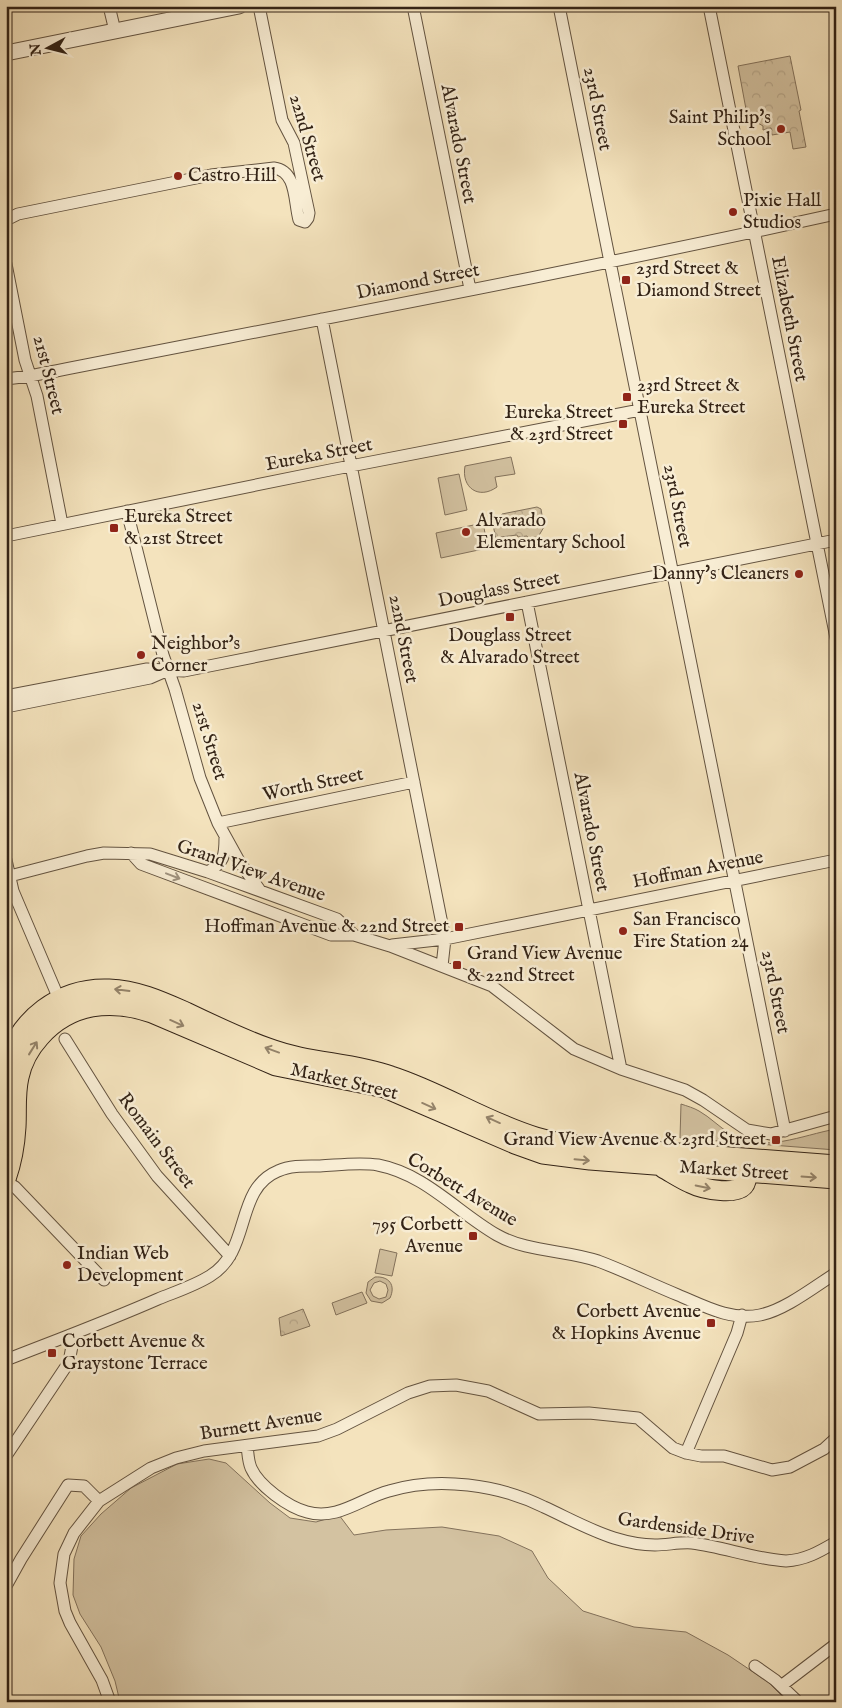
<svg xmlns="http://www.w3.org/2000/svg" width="842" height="1708" viewBox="0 0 842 1708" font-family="'IM FELL English',serif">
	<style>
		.grass { fill: #d3c2a1; stroke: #83725c; fill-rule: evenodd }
		.park { fill: url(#park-crowns); stroke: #83725c }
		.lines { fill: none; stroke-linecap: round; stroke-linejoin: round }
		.minor-casing { stroke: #635340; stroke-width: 13 }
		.tertiary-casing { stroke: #635340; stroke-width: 17 }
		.primary-casing { stroke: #332316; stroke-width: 21 }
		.minor { stroke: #f8edd4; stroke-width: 11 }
		.tertiary { stroke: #f8edd4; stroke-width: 15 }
		.primary { stroke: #f4e3bd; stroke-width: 19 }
		.oneway { stroke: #9f927e }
		.oneway2 { stroke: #94836a }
		.poi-dot { fill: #8f2418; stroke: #f8edd4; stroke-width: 2 }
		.labels { text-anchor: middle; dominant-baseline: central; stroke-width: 5; stroke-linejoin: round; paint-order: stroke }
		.street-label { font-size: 19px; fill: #332316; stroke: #f8edd4 }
		.poi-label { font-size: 19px; fill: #332316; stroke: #f8edd4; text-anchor: start }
	</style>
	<defs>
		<pattern id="park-crowns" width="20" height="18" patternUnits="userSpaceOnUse" patternTransform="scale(1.25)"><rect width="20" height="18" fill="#d3c2a1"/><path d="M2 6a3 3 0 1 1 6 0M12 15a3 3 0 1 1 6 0" fill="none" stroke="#b6a68a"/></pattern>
	</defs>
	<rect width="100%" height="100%" fill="#f4e3bd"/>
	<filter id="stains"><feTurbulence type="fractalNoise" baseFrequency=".004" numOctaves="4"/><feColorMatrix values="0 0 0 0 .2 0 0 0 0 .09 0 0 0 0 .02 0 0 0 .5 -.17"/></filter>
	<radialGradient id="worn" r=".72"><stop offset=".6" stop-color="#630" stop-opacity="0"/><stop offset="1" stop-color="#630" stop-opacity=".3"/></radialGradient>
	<path class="grass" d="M511 457 515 474 495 477 497 487C479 500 461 488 465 466Z
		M459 474 467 510 445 515 438 478Z
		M483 523 488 548 441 558 436 533Z
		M681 1104C687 1106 694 1108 699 1111 710 1117 720 1128 731 1134 763 1154 802 1135 836 1129V1150L680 1138Z
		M380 1249 397 1253 392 1276 375 1273Z
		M375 1277C389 1276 396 1285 390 1298L382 1303 371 1301 366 1293 368 1282ZM380 1281 386 1284 388 1290 386 1297 379 1299 373 1296 370 1290 374 1283Z
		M362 1292 367 1303 336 1315 332 1303Z
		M209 1459 226 1463 270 1503 290 1518 316 1522 339 1515 354 1535 386 1530 442 1527 499 1536 532 1551 548 1578 583 1611 634 1627 686 1632 728 1655 768 1682 788 1702H120L115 1681 101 1647 80 1614 73 1595 74 1559 81 1536 101 1514 131 1488 177 1464Z"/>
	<path class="park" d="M790 56 801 110 799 111 806 147 793 149 790 132 772 135 771 128 763 130V126L758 123 757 119 748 120 738 66Z
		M537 507 541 509 544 527 538 537 528 538 527 536 518 537 517 535 501 537 498 539H496L492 520 500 519 502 514Z
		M303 1309 310 1326 281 1336 279 1318Z"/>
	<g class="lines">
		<defs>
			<path id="minor" d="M109 6 115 31
				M413 6 470 289
				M559 6 607 247 785 1131
				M709 6 836 638
				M6 220 18 214 211 175 274 168C297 171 294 202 299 220L305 222 308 218 309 213 294 143 282 120 259 6
				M6 264 25 360 37 396 62 524
				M322 319 445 939 442 966
				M6 379 30 376C299 323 568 273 836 214
				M127 511 163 655 175 689 200 778 218 823 239 861 259 889
				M6 536 330 470 640 410
				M527 602 621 1069
				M6 696 147 669 184 671 836 540
				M6 707 150 678 166 671
				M218 823 414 782
				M131 853 141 864 331 935H354L390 946 492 986 574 1049 621 1069 685 1090 703 1100 747 1130 771 1134 836 1116
				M6 860 13 891 59 999
				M208 872C224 862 225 856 225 838
				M6 877 87 856 104 853 150 854 208 872 337 919 354 935
				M392 945 445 939 836 860
				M65 1039 112 1114 157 1176 230 1256
				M6 1182 15 1187 104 1280
				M6 1360C57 1340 108 1321 158 1299 175 1292 194 1286 210 1276 252 1251 234 1189 278 1171 291 1165 306 1166 320 1166 339 1165 359 1162 378 1165 425 1174 457 1212 497 1235 527 1252 566 1250 598 1261 625 1271 651 1284 678 1295 704 1306 731 1321 760 1315 785 1310 814 1287 836 1273
				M247 1446C248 1453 248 1461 251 1468 259 1486 288 1507 307 1512 337 1521 362 1498 389 1491 415 1483 442 1482 468 1485 495 1488 520 1495 544 1507 568 1518 589 1530 614 1538 627 1542 641 1545 655 1545 667 1545 680 1542 692 1543 724 1547 754 1559 786 1561 805 1560 819 1552 836 1542
				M686 1453 737 1333 742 1315
				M6 1456 69 1362 72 1346 70 1335
				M6 1586 21 1559 68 1485 84 1486 99 1501
				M755 1666 775 1680 798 1702
				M781 1686 836 1644
				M110 1702 102 1680 70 1623 65 1611 60 1583 64 1554 74 1533 99 1501 151 1468 176 1458 204 1451 318 1436 337 1429 408 1393 430 1386 456 1385 488 1391 539 1414 589 1413 638 1418 673 1448 686 1453 701 1456H724L772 1470 790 1467 824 1449 836 1438"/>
			<path id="tertiary" d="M6 53 239 6"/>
			<path id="primary" d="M6 1066C18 1019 60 987 109 989 137 990 161 1001 186 1012 213 1025 240 1038 268 1048 308 1063 351 1062 391 1076 441 1092 486 1122 536 1137 573 1148 613 1148 652 1151 713 1156 774 1160 836 1165
				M663 1168C672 1173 681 1179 690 1183 702 1189 742 1198 746 1181 748 1174 748 1168 745 1162
				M6 1179C12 1162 15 1145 16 1127 17 1110 15 1094 19 1077 22 1063 30 1048 40 1037 70 1003 111 999 152 1013L276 1066 385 1088 515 1144 543 1154 590 1160 836 1179"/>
		</defs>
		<use href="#minor" class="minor-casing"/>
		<use href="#tertiary" class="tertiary-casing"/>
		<use href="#primary" class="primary-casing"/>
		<use href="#minor" class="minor"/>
		<use href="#tertiary" class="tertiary"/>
		<use href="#primary" class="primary"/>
	</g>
	<defs><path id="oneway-shaft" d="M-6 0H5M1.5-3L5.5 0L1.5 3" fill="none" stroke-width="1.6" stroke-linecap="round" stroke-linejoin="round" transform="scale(1.25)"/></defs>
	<use class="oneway" href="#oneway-shaft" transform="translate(173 876) rotate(21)"/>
	<g class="oneway2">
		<use href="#oneway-shaft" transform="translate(122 990) rotate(-173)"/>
		<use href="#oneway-shaft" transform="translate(177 1023) rotate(24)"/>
		<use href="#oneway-shaft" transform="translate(33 1048) rotate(-58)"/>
		<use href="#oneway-shaft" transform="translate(272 1050) rotate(-160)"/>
		<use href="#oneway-shaft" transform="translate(429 1106) rotate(24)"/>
		<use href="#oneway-shaft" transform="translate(493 1120) rotate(-156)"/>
		<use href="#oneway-shaft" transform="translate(582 1160) rotate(5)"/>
		<use href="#oneway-shaft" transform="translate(809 1177) rotate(4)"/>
		<use href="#oneway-shaft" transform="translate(703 1187) rotate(12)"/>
	</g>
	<g class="poi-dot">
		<circle cx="781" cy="129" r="5"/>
		<circle cx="178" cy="176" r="5"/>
		<circle cx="733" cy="212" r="5"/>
		<rect x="621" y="275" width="10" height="10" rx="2.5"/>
		<rect x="622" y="392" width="10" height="10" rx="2.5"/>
		<rect x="618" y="419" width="10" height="10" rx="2.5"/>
		<rect x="109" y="523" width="10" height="10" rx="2.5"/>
		<circle cx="466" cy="532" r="5"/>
		<circle cx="799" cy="574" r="5"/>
		<rect x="505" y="612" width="10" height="10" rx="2.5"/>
		<circle cx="141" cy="655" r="5"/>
		<rect x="454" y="922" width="10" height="10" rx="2.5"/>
		<circle cx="623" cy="931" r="5"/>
		<rect x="452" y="960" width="10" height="10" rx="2.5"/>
		<rect x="771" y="1135" width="10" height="10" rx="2.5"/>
		<rect x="468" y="1231" width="10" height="10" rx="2.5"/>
		<circle cx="67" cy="1265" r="5"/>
		<rect x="706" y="1318" width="10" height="10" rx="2.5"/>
		<rect x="47" y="1348" width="10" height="10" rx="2.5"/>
	</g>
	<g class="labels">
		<g class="street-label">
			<text transform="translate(597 109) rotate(79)">23rd Street</text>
			<text transform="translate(307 138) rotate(74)">22nd Street</text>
			<text transform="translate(458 144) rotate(79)">Alvarado Street</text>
			<text transform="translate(418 282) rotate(-11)">Diamond Street</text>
			<text transform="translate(789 319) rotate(79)">Elizabeth Street</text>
			<text transform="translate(48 375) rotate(76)">21st Street</text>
			<text transform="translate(319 455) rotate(-11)">Eureka Street</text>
			<text transform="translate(677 506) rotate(79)">23rd Street</text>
			<text transform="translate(499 590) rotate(-11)">Douglass Street</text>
			<text transform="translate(403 639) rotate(79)">22nd Street</text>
			<text transform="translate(209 741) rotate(73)">21st Street</text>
			<text transform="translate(313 785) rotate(-12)">Worth Street</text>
			<text transform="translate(591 832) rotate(79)">Alvarado Street</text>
			<text transform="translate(698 870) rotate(-11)">Hoffman Avenue</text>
			<text transform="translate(251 871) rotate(19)">Grand View Avenue</text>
			<text transform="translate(775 992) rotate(79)">23rd Street</text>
			<text transform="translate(344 1082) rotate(13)">Market Street</text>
			<text transform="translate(156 1141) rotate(53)">Romain Street</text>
			<text transform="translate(734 1171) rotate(4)">Market Street</text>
			<text transform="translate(462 1190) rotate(31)">Corbett Avenue</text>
			<text transform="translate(261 1425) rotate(-9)">Burnett Avenue</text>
			<text transform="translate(686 1529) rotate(8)">Gardenside Drive</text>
		</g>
		<g class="poi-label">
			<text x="771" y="118" text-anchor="end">Saint Philip's<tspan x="771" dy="22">School</tspan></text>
			<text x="188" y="176">Castro Hill</text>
			<text x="743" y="201">Pixie Hall<tspan x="743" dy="22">Studios</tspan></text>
			<text x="636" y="269">23rd Street &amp;<tspan x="636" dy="22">Diamond Street</tspan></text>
			<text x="637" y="386">23rd Street &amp;<tspan x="637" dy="22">Eureka Street</tspan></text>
			<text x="613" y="413" text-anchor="end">Eureka Street<tspan x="613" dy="22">&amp; 23rd Street</tspan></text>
			<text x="124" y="517">Eureka Street<tspan x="124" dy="22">&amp; 21st Street</tspan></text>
			<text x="476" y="521">Alvarado<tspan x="476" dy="22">Elementary School</tspan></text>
			<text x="789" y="574" text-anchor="end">Danny's Cleaners</text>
			<text x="510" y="636" text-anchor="middle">Douglass Street<tspan x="510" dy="22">&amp; Alvarado Street</tspan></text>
			<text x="151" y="644">Neighbor's<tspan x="151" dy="22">Corner</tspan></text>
			<text x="633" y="920">San Francisco<tspan x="633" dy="22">Fire Station 24</tspan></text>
			<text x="449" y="927" text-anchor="end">Hoffman Avenue &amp; 22nd Street</text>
			<text x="467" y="954">Grand View Avenue<tspan x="467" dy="22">&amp; 22nd Street</tspan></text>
			<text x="766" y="1140" text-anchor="end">Grand View Avenue &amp; 23rd Street</text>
			<text x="463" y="1225" text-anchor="end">795 Corbett<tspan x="463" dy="22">Avenue</tspan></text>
			<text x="77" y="1254">Indian Web<tspan x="77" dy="22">Development</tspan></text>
			<text x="701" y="1312" text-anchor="end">Corbett Avenue<tspan x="701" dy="22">&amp; Hopkins Avenue</tspan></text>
			<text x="62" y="1342">Corbett Avenue &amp;<tspan x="62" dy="22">Graystone Terrace</tspan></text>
		</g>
	</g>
	<rect width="842" height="1708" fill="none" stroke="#f4e3bd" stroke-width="25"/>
	<rect x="8" y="8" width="827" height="1693" fill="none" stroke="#332316" stroke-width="2.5"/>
	<rect x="12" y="12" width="817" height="1683" fill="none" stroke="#332316"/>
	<g transform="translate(48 48) rotate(263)" stroke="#f8edd4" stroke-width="4" paint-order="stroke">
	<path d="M0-4L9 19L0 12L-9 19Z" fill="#332316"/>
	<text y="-8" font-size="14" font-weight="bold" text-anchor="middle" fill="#332316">N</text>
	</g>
	<rect width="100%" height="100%" filter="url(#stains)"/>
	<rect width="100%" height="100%" fill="url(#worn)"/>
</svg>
